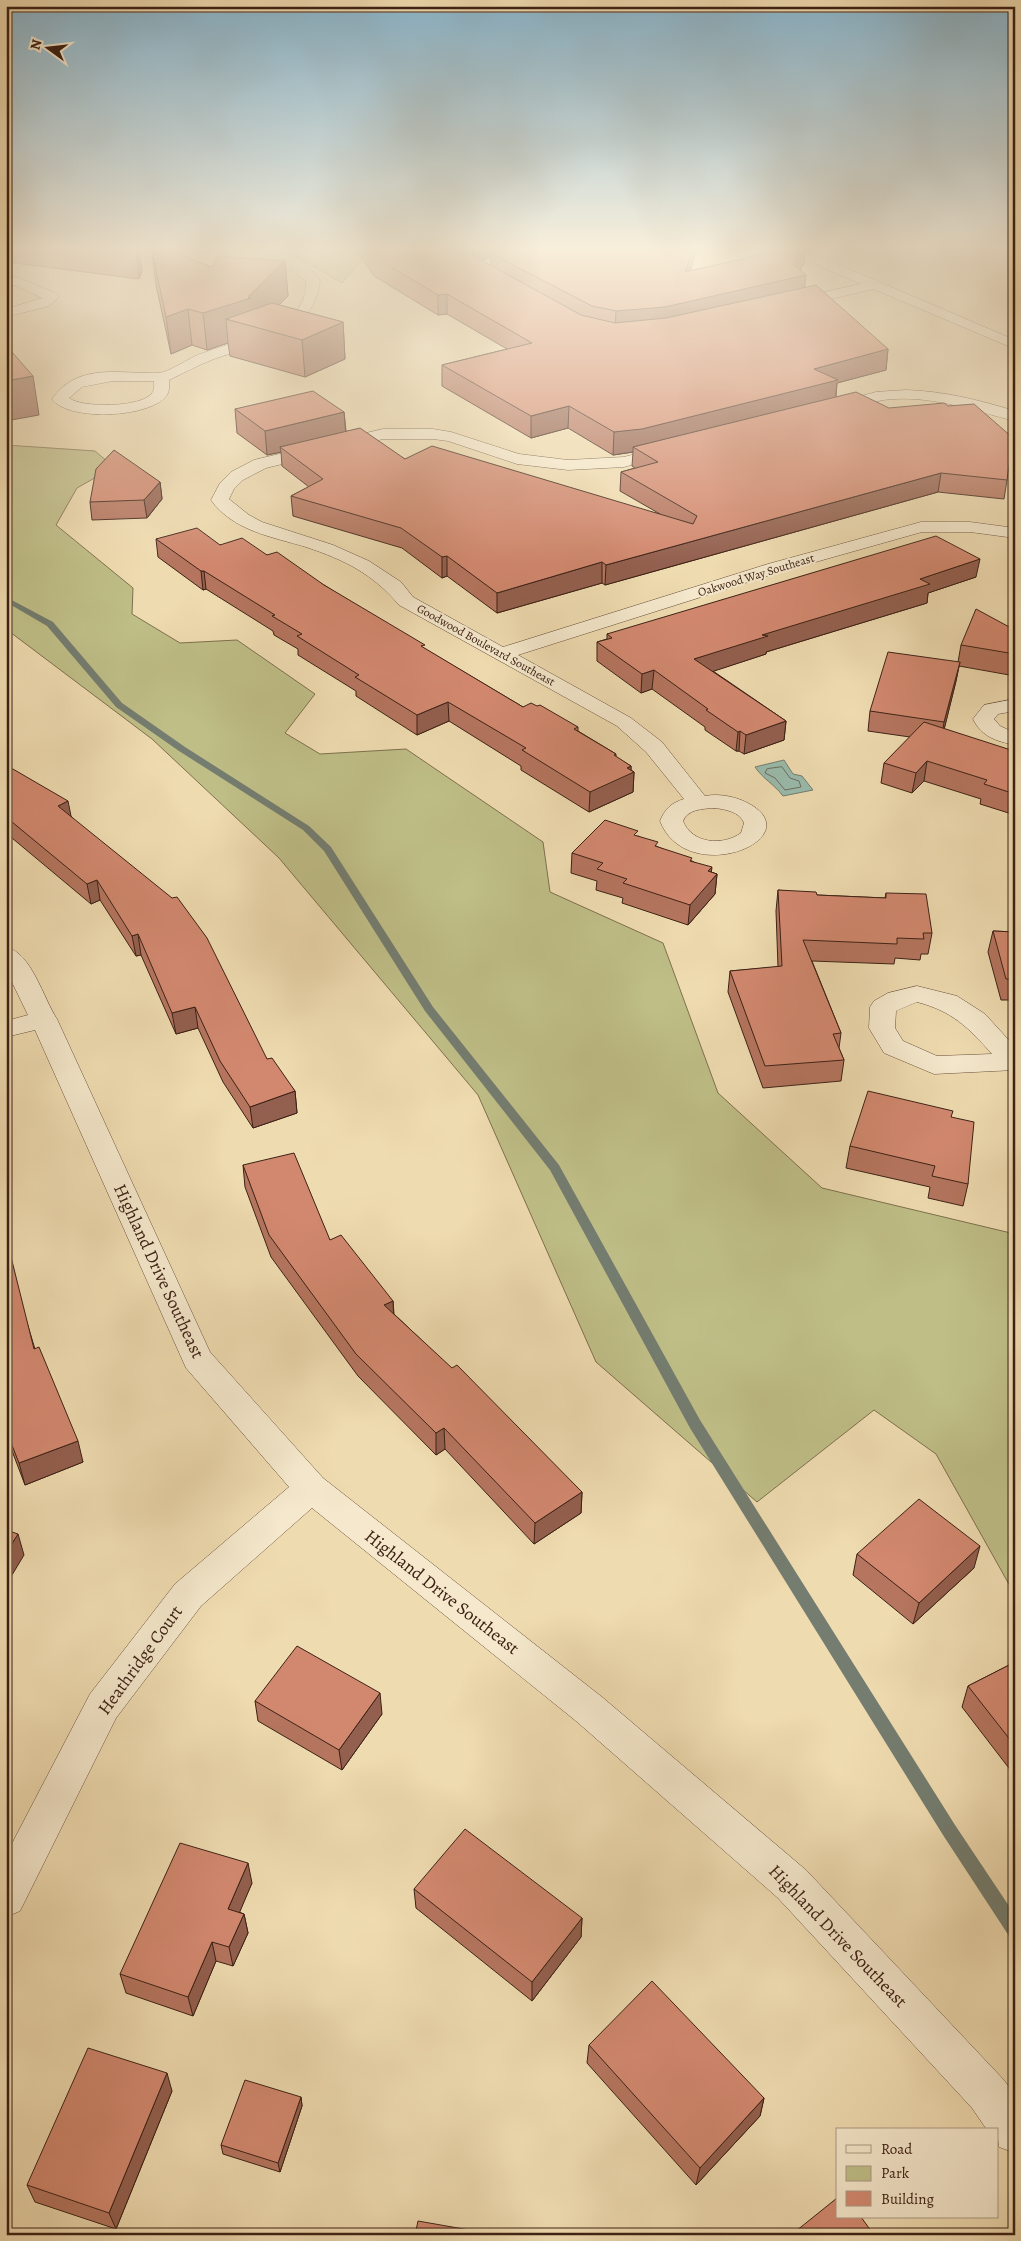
<svg xmlns="http://www.w3.org/2000/svg" width="1021" height="2241" viewBox="0 0 1021 2241" font-family="Alegreya,serif">
	<style>
		.green { fill: #bfbe87; stroke: #7e704e }
		.water { fill: #9abbac; stroke: #747d70 }
		.lines { fill: none; stroke-linecap: round; stroke-linejoin: round }
		.shore { stroke: #6b6e60; stroke-width: 1 }
		.stream { fill: #747d70; fill-rule: evenodd }
		.minor-casing { stroke: #69503c; stroke-width: 1 }
		.tertiary-casing { stroke: #69503c; stroke-width: 1 }
		.minor { fill: #f5e8cc; fill-rule: evenodd }
		.tertiary { fill: #f5e8cc; fill-rule: evenodd }
		.wall { fill: #b5755f; stroke: #3c2115; fill-rule: evenodd }
		.shaded-wall { fill: #935f4e; stroke: #3c2115 }
		.building { fill: #d2886f; stroke: #3c2115 }
		.labels { text-anchor: middle; dominant-baseline: central; stroke-width: 4; stroke-linejoin: round; paint-order: stroke }
		.far-street-label { font-size: 12px; fill: #3c2115; stroke: #f5e8cc }
		.near-street-label { font-size: 18px; fill: #3c2115; stroke: #f5e8cc }
	</style>
	<rect width="100%" height="100%" fill="#efdbb0"/>
	<filter id="stains"><feTurbulence type="fractalNoise" baseFrequency=".004" numOctaves="4"/><feColorMatrix values="0 0 0 0 .2 0 0 0 0 .09 0 0 0 0 .02 0 0 0 .5 -.17"/></filter>
	<radialGradient id="worn" r=".72"><stop offset=".6" stop-color="#630" stop-opacity="0"/><stop offset="1" stop-color="#630" stop-opacity=".3"/></radialGradient>
	<path class="green" d="M288 251H369L342 283Z
		M6 445 95 451 114 467 77 488 56 525 133 588 132 614 180 643 237 640 315 694 285 733 320 754 406 749 543 842 550 892 663 943 718 1093 822 1188 1015 1234V1595L936 1454 874 1410 757 1502 596 1362 478 1095 279 858 152 739 6 629Z"/>
	<path class="water" d="M784 760 793 774 802 776 813 790 783 796C774 784 763 779 755 767Z"/>
	<g class="lines">
		<path class="shore" d="M782 767 790 778 799 781 801 787 785 790 775 778 765 773 767 769Z"/>
		<path class="stream" d="M6 597 53 622 122 703 185 747 309 826 331 847 433 1007 559 1165 700 1420 955 1825 1015 1915V1938L1009 1936 943 1835 690 1428 550 1170 425 1011 324 851 303 830 179 751 116 707 47 626 6 602Z"/>
		<defs>
			<path id="minor" d="M266 251C291 251 305 261 320 281 314 335 257 344 214 359 198 365 184 373 169 380 169 385 170 390 167 395 152 418 68 422 52 399 78 362 119 374 158 373 168 373 189 358 200 354 229 343 294 331 304 297 306 292 305 287 306 282L286 263ZM113 381H154C154 385 155 389 152 393 142 408 81 408 69 398L82 387Z
				M17 277 57 294 59 297 49 306 6 317V309L42 298 15 285 6 287V279Z
				M873 281 878 282 880 285 878 288 792 308 785 304 787 301Z
				M906 390C943 391 979 400 1015 411V421C971 410 929 394 883 400 866 403 850 409 834 413L826 408 828 405 876 392Z
				M383 429H433L451 432 519 454 568 460 624 457 669 445 677 450 675 453 624 467 568 470 517 464 448 441 433 439H383L266 468 243 480 234 489 229 499 249 515 262 522 333 545 369 561 401 582 413 597 503 647 768 564 921 522H970L1015 528V538L970 532H922L780 572 518 655 631 718 662 742 705 796C720 793 739 797 753 806 806 841 686 888 660 821 665 809 671 803 684 799L646 752 617 726 399 605C373 574 345 560 306 547 273 537 233 531 211 500L220 483 231 472 254 460ZM714 808C725 809 740 812 744 823L741 833C723 846 692 844 683 821 688 809 702 809 714 808Z
				M1015 699V711L998 714 994 719 1000 726 1015 733V745C996 741 982 737 973 719L984 705Z
				M6 947C32 953 43 998 57 1019L210 1352 323 1478 602 1697 806 1870 1002 2078 1015 2094V2153L999 2147 997 2130H987L972 2108 778 1898 576 1721 312 1508 201 1606 116 1718 20 1911 6 1917V1855L90 1694 175 1584 289 1487 186 1368 35 1030 6 1037V1021L28 1015 6 970Z
				M917 986 957 996 985 1014 1015 1047V1070L934 1074 884 1053 869 1028 870 1007 874 1001 888 993ZM917 1002C952 1011 968 1027 992 1054L937 1056 903 1041 895 1028 896 1011Z"/>
			<path id="tertiary" d="M789 251H807L1015 340V349L791 254Z"/>
		</defs>
		<use href="#minor" class="minor-casing"/>
		<use href="#tertiary" class="tertiary-casing"/>
		<use href="#minor" class="minor"/>
		<use href="#tertiary" class="tertiary"/>
	</g>
	<path class="wall" d="M6 251H139L142 271 139 279 15 263 6 265Z
		M152 251 212 267 285 261 288 296 279 305 343 322 345 359 305 377 230 356 228 343 207 350 192 345 171 354 156 285Z
		M357 251H696L690 271 777 251H805L804 263 800 270 804 287 888 349 886 370 837 383 836 397 1007 480 1004 499 938 492 605 585 602 583 497 613 447 576 442 578 402 548 293 516 291 496 309 487 282 466 281 452 267 455 237 433 235 409 344 412 346 431 405 459 660 514 620 491 621 472 635 468 632 466 633 452 613 455 568 428 531 438 442 386V365L507 349 447 314 438 315 374 276ZM491 257V266L482 261 487 258Z
		M160 482 162 499 147 518 92 520 90 502Z
		M156 539 220 545 267 555 324 585 425 649 523 707 578 727V731L616 754V757L631 766V770L634 772 633 792 589 812 521 770V766L449 721 417 735 356 696V691L298 655V649L274 635 273 631 206 589 203 590 158 557Z
		M976 577 928 593 927 603 766 652V654L713 671 786 721 784 740 744 754 739 751H736L705 730V727L652 689 641 693 597 661V642L607 639V634Z
		M1015 624V676L959 666 956 681 944 729 1015 755V815L980 804 981 799 924 781 912 793 881 783 884 763 910 737 868 731 870 711 958 662 961 645 1013 629Z
		M6 765 71 816 267 1059 295 1091 297 1113 253 1128 223 1082 198 1028 176 1034 141 955 136 956 100 900 91 904 6 833Z
		M638 836 658 847 692 861 711 872 717 874 715 894 688 925 622 903 623 898 596 890 597 881 571 873 572 853Z
		M778 890 817 895 885 898 886 893 932 933 928 954H921L920 960 895 958 894 964 812 961 841 1033 839 1048 844 1060 841 1081 763 1088 728 992 730 971 778 967 776 911Z
		M993 931 1015 932V1000H1001L988 952Z
		M951 1117 968 1184 963 1206 928 1198 930 1187 846 1168 850 1146Z
		M243 1165 330 1240 393 1301 394 1314 582 1492 581 1513 534 1544 445 1449 436 1455 358 1376 271 1257 245 1187Z
		M6 1254 35 1349 83 1462 25 1485 6 1435Z
		M857 1554 974 1568 913 1624 853 1575Z
		M1015 1662V1776L962 1707 968 1686Z
		M255 1701 382 1714 342 1770 258 1721Z
		M252 1883 239 1912 244 1914 248 1933 233 1966 216 1961 193 2016 126 1993 120 1974Z
		M414 1889 582 1918 581 1937 532 2001 416 1908Z
		M589 2045 764 2098 760 2116 696 2185 587 2063Z
		M172 2091 116 2229 35 2202 27 2185Z
		M301 2097 302 2106 280 2172 223 2154 221 2145Z"/>
	<path class="shaded-wall" d="M6 251H13L15 263 6 265Z
		M136 251H139L142 271 139 279Z
		M473 251H521L490 253 491 257 487 258 474 265 472 255Z
		M692 251H696L684 292 685 272Z
		M801 251H805L804 263 794 278 806 275 804 295 615 331 616 311 793 264Z
		M285 261 288 296 257 327 226 319 228 343 207 350 203 313 248 297Z
		M447 294V314L438 315V295Z
		M188 309 192 345 171 354 166 317Z
		M343 322 345 359 305 377 302 340Z
		M888 349 886 370 837 383 835 402 633 447V452L613 455 614 432 814 369Z
		M33 376 39 415 6 421V381Z
		M569 406 568 428 531 438V416Z
		M344 412 346 436 280 447 281 452 267 455 265 431Z
		M941 473 938 492 605 585 606 565Z
		M160 482 162 499 147 518 144 500Z
		M447 556V576L442 578V557Z
		M980 559 976 577 928 593 927 603 766 652V654L693 678 694 659 920 579Z
		M602 562V583L497 613V593Z
		M201 571H204L206 589 203 590Z
		M960 662 956 681 941 742 944 722Z
		M654 670 652 689 641 693 642 674Z
		M448 702 449 721 417 735V715Z
		M786 721 784 740 744 754 746 735Z
		M740 731 739 751H736L738 732Z
		M927 761 924 781 912 793 916 773Z
		M631 766V773L634 772 633 792 589 812 590 792Z
		M68 801 72 821 58 806Z
		M712 867 710 882 717 874 715 894 688 925 690 905 708 871Z
		M97 880 100 900 91 904 87 884Z
		M138 934 141 955 136 956 132 936Z
		M195 1007 198 1028 176 1034 172 1013Z
		M295 1091 297 1113 253 1128 250 1107Z
		M393 1301 394 1323 384 1305Z
		M444 1428 445 1449 436 1455V1433Z
		M78 1441 83 1462 25 1485 19 1463Z
		M582 1492 581 1513 534 1544 535 1523Z
		M18 1534 24 1555 6 1585V1553Z
		M980 1546 974 1568 913 1624 919 1603Z
		M380 1693 382 1714 342 1770 339 1750Z
		M248 1863 252 1883 233 1928 228 1909Z
		M244 1914 248 1933 233 1966 229 1947Z
		M582 1918 581 1937 532 2001V1982Z
		M212 1942 216 1961 193 2016 188 1997Z
		M167 2073 172 2091 116 2229 109 2213Z
		M301 2097 302 2106 280 2172 278 2163Z
		M764 2098 760 2116 696 2185 700 2168Z"/>
	<path class="building" d="M152 251 177 253 212 267 218 256 285 261 248 297 251 298 203 313 188 309 166 317Z
		M369 251H473L472 255 581 315 615 323 666 318 816 285 888 349 814 369 838 380 642 429 614 432 569 406 531 416 442 365 532 343 447 294 438 295 373 256Z
		M493 251H692L685 272 777 251H801L793 264 806 275 665 307 616 311 592 306 490 253Z
		M272 303 343 322 302 340 226 319Z
		M12 352 33 376 6 381V353Z
		M313 391 344 412 265 431 235 409Z
		M856 392 889 408 944 403 948 406 974 404 1013 438 1007 480 941 473 606 565 602 562 497 593 447 556 442 557 401 528 291 496 323 479 280 447 360 428 405 459 432 446 693 524 697 516 621 472 658 462 633 447Z
		M114 450 160 482 144 500 90 502 96 469Z
		M197 528 220 545 242 538 267 555 277 552 324 585 425 645 421 646 523 707 531 703 537 706 540 705 578 727 574 729 616 754 614 755 631 766 627 768 634 772 590 792 522 750 526 748 448 702 417 715 355 677 359 675 297 636 302 634 272 616 275 615 204 571H201L156 539Z
		M936 536 980 559 920 579 930 584 762 635 768 636 694 659 786 721 746 735 740 731 738 732 706 710 708 709 654 670 642 674 597 642 612 638 607 634Z
		M976 609 1013 629 1015 624V654L961 645Z
		M888 652 960 662 944 722 870 711Z
		M924 722 1014 751 1011 753 1015 755V794L984 784 987 780 927 761 916 773 884 763Z
		M6 765 68 801 58 806 172 898 177 897 207 938 267 1059 272 1058 295 1091 250 1107 220 1061 195 1007 172 1013 138 934 132 936 97 880 87 884 6 817Z
		M605 820 638 831 634 835 658 842 655 846 692 858 690 861 712 867 708 871 717 874 690 905 623 883 627 879 597 869 603 863 572 853Z
		M778 890 816 892 817 895 886 898V893L926 894 932 933H923L924 939 897 938V944L803 940 841 1033 833 1034 844 1060 765 1066 730 971 782 966Z
		M993 931 1015 932V979H1006Z
		M868 1091 953 1111 951 1117 974 1122 968 1184 932 1176 935 1166 850 1146Z
		M294 1153 330 1240 341 1235 393 1301 384 1305 452 1368 457 1365 582 1492 535 1523 444 1428 436 1433 356 1354 269 1235 243 1165Z
		M10 1253 34 1349 39 1347 78 1441 19 1463 6 1430V1254Z
		M919 1499 980 1546 919 1603 857 1554Z
		M6 1530 18 1534 6 1553Z
		M297 1646 380 1693 339 1750 255 1701Z
		M1015 1662V1746L968 1686Z
		M465 1829 582 1918 532 1982 414 1889Z
		M180 1843 248 1863 228 1909 244 1914 229 1947 212 1942 188 1997 120 1974Z
		M652 1981 764 2098 700 2168 589 2045Z
		M88 2048 167 2073 109 2213 27 2185Z
		M245 2080 301 2097 278 2163 221 2145Z
		M837 2198V2217H861L874 2235H791Z
		M418 2221 475 2231V2235H415Z"/>
	<linearGradient id="sky" x2="0" y2="1"><stop stop-color="#89b7d0"/><stop offset="0.44" stop-color="#f8efdb"/><stop offset="1" stop-color="#f8efdb" stop-opacity="0"/></linearGradient>
	<rect width="1021" height="565" fill="url(#sky)"/>
	<g class="labels">
		<g class="far-street-label">
			<text transform="translate(756 575) rotate(-17)">Oakwood Way Southeast</text>
			<text transform="translate(486 645) rotate(29)">Goodwood Boulevard Southeast</text>
		</g>
		<g class="near-street-label">
			<text transform="translate(159 1271) rotate(65)">Highland Drive Southeast</text>
			<text transform="translate(442 1592) rotate(38)">Highland Drive Southeast</text>
			<text transform="translate(140 1660) rotate(-54)">Heathridge Court</text>
			<text transform="translate(838 1936) rotate(46)">Highland Drive Southeast</text>
		</g>
	</g>
	<rect width="1021" height="2241" fill="none" stroke="#efdbb0" stroke-width="25"/>
	<rect x="8" y="8" width="1006" height="2226" fill="none" stroke="#3c2115" stroke-width="2.5"/>
	<rect x="12" y="12" width="996" height="2216" fill="none" stroke="#3c2115"/>
	<rect x="836" y="2128" width="162" height="90" fill="#f5e8cc" stroke="#ab9883"/>
	<rect x="846" y="2145" width="25" height="8" fill="#f5e8cc" stroke="#ab9883"/>
	<text x="881" y="2154" font-size="15" fill="#3c2115">Road</text>
	<rect x="846" y="2166" width="25" height="15" fill="#bfbe87" stroke="#ab9883"/>
	<text x="881" y="2178" font-size="15" fill="#3c2115">Park</text>
	<rect x="846" y="2191" width="25" height="15" fill="#d2886f" stroke="#ab9883"/>
	<text x="881" y="2204" font-size="15" fill="#3c2115">Building</text>
	<g transform="translate(48 48) rotate(285)" stroke="#f5e8cc" stroke-width="4" paint-order="stroke">
	<path d="M0-4L9 19L0 12L-9 19Z" fill="#3c2115"/>
	<text y="-8" font-size="14" font-weight="bold" text-anchor="middle" fill="#3c2115">N</text>
	</g>
	<rect width="100%" height="100%" filter="url(#stains)"/>
	<rect width="100%" height="100%" fill="url(#worn)"/>
</svg>
